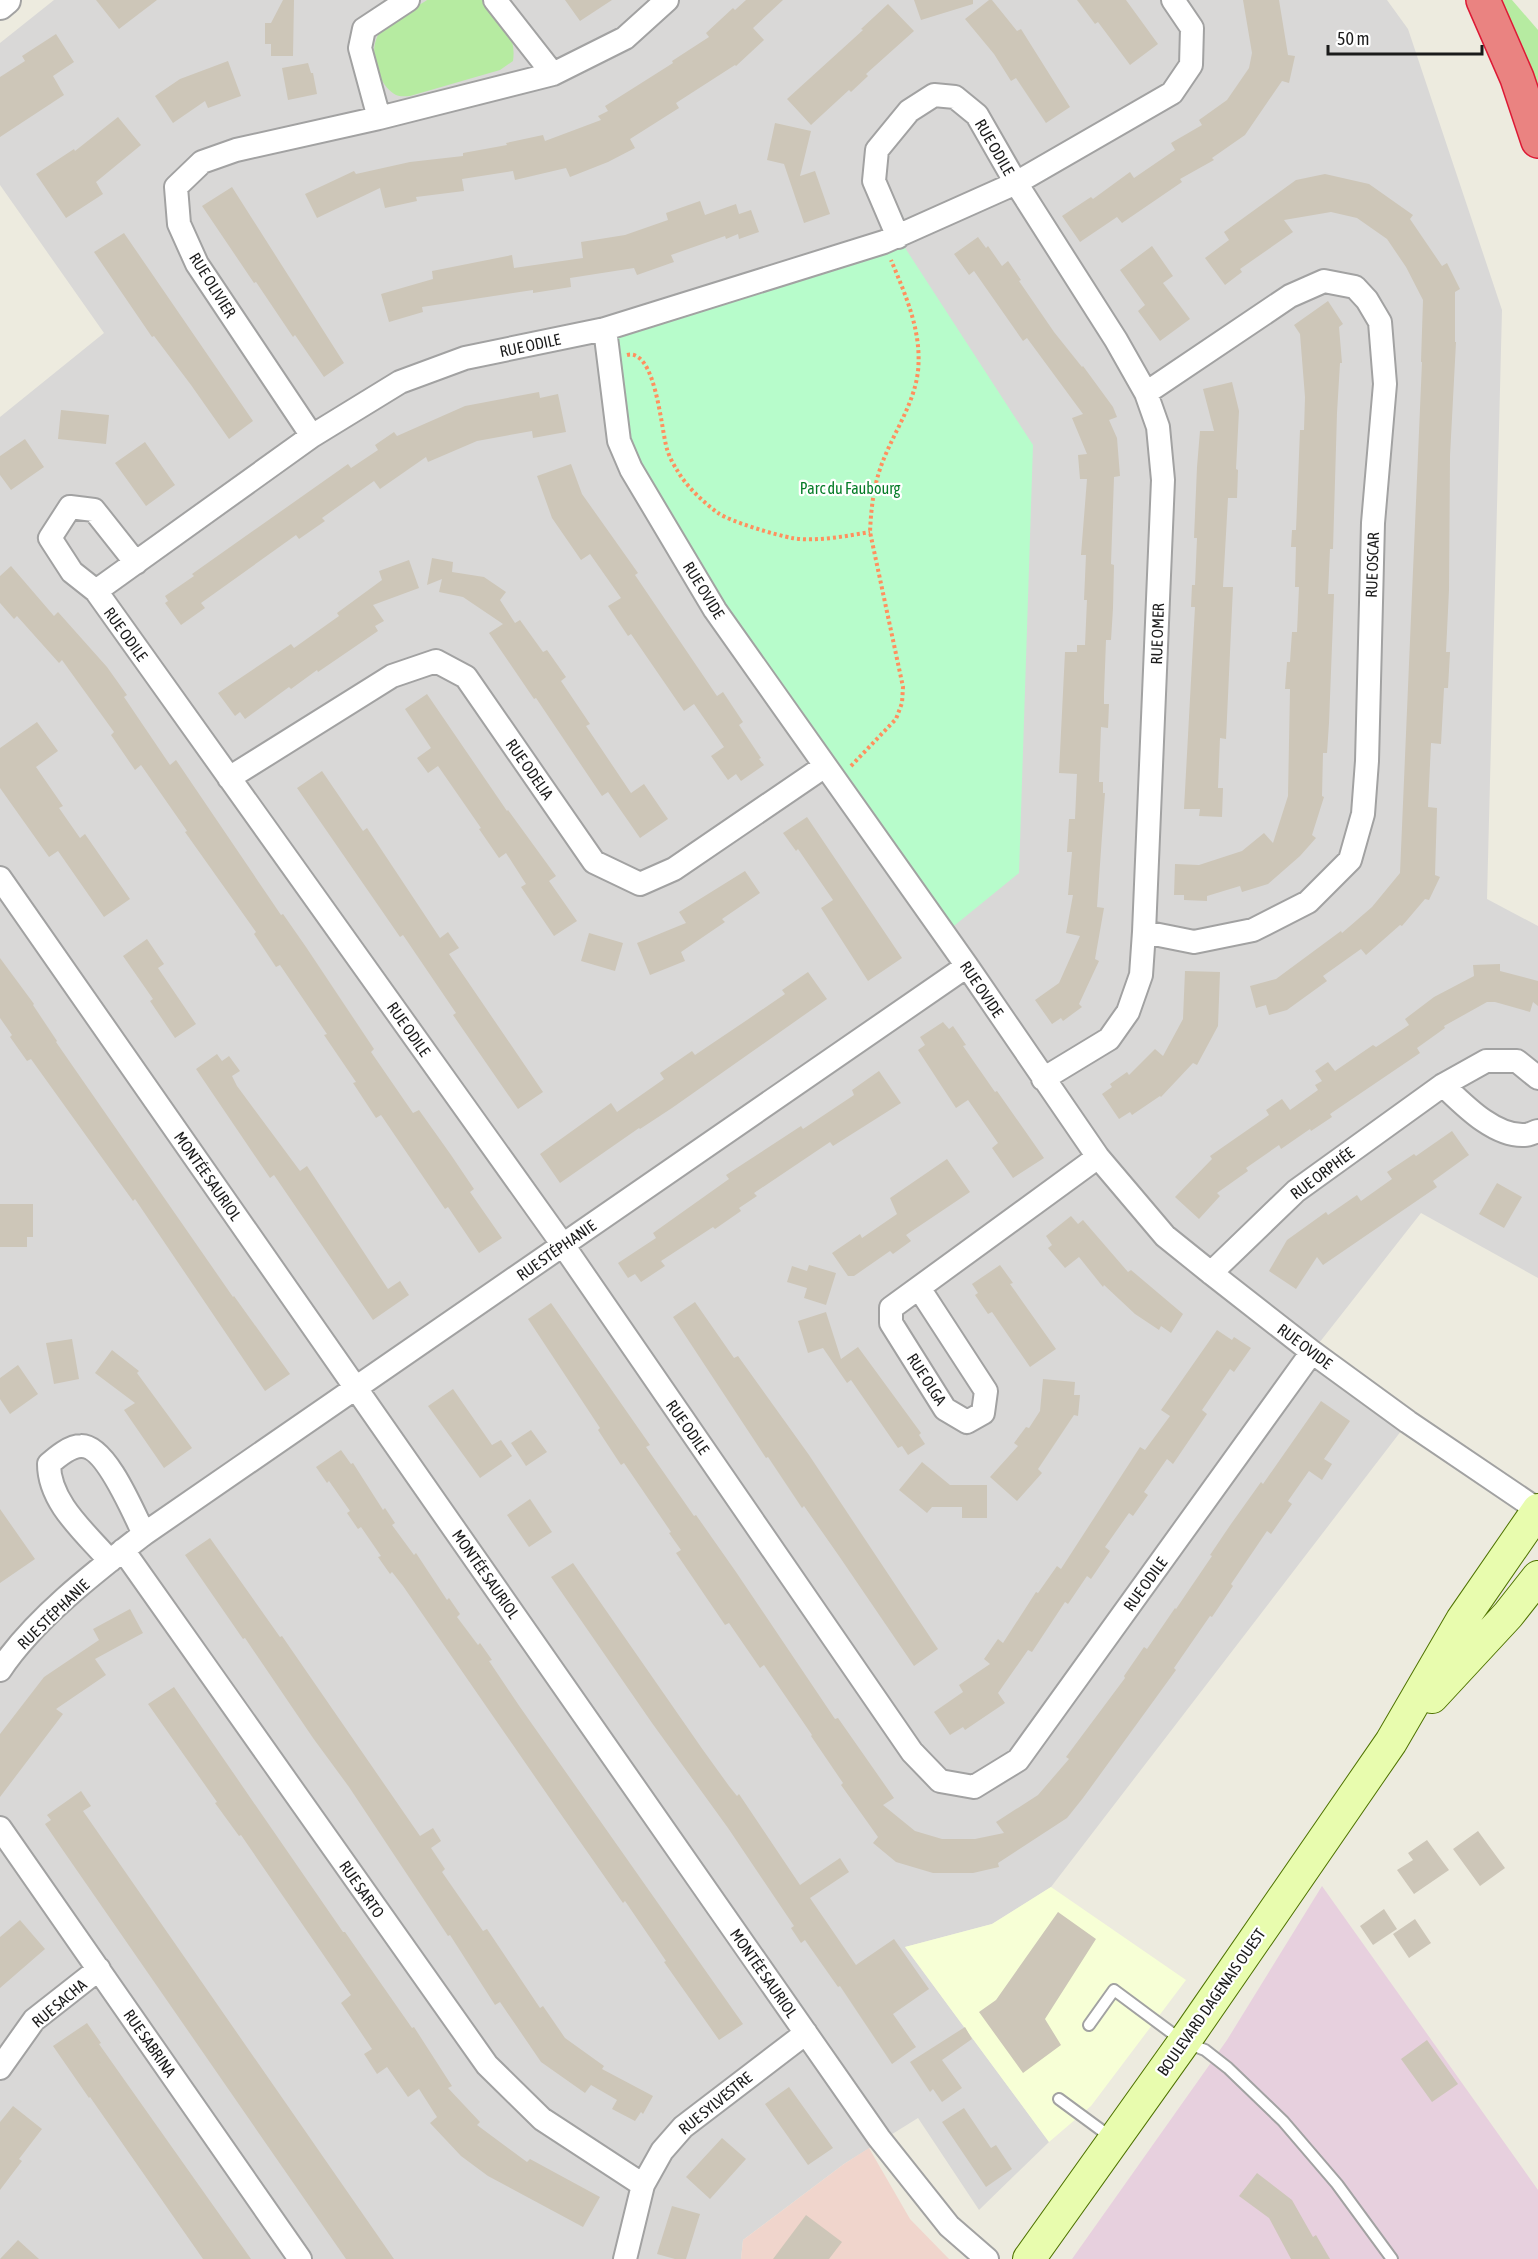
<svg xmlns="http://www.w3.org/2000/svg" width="1538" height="2259" viewBox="0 0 1538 2259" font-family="'Asap Condensed',sans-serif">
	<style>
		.residential { fill: #d9d8d7 }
		.commercial { fill: #f0d5cc }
		.industrial { fill: #e7d0de }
		.education { fill: #f7ffd6 }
		.grass { fill: #b6eba1 }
		.park { fill: #b7fccb }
		.building { fill: #cdc6b8 }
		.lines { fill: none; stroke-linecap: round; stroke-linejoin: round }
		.service-casing { stroke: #a2a2a2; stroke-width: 14 }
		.minor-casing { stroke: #a2a2a2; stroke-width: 26 }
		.tertiary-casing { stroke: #a2a2a2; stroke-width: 32 }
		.secondary-casing { stroke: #4f7300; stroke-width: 34 }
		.motorway-casing { stroke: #dd1a35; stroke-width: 36 }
		.path { stroke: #ff905e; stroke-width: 4; stroke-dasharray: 3 3; stroke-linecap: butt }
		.service { stroke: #fff; stroke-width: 10 }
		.minor { stroke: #fff; stroke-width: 22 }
		.tertiary { stroke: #fff; stroke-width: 28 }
		.secondary { stroke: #e8fcae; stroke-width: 32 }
		.motorway { stroke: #ea8381; stroke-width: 33 }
		.labels { text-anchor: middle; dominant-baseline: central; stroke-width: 4.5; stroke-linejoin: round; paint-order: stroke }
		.street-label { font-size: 16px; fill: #1b1b1b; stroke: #fff }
		.park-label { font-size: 16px; fill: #067c28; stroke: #fff }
	</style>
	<rect width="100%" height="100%" fill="#edebdf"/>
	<path class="residential" d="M54 0H1387L1408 29 1502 310 1487 899 1538 926V1278L1421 1213 1312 1352 1408 1422 1051 1887 992 1924 905 1947 1049 2142 979 2210 918 2118 844 2164 743 2240 741 2259H0V417L104 333 0 185V43Z"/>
	<path class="commercial" d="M869 2148 910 2219 949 2259H741L743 2240 844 2164Z"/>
	<path class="industrial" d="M1322 1886 1538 2190V2259H1072L1227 2040Z"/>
	<path class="education" d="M1051 1887 1186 1980 1091 2106 1049 2142 905 1947 992 1924Z"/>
	<path class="grass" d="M427 0H484C500 21 517 33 513 61L500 70 410 96C406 96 400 97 396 95 377 85 367 49 380 32 386 23 417 7 427 0Z
		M1497 0H1512L1538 30V103Z"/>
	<path class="park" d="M898 237 1033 445 1019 873 944 934 631 469 605 329Z"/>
	<path class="building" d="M96 0H157L119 29Z
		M283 0H294L293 56H271V44H265V23H271Z
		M565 0H612L580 21Z
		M746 0H783L753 28 764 40 736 66 735 65 676 103 679 108 630 139 635 148 608 162 570 177 566 168 515 180 513 171 462 179 464 191 416 197 417 201 385 208 380 188 317 218 305 194 354 171 356 174 410 162 463 156V153L507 145 506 143 543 135 545 141 601 120 598 116 608 111 605 106 673 63 672 61 709 37 706 33 733 8 735 10Z
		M914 0H973V4L921 20Z
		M989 0H992L1017 31 1021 29 1070 107 1046 123 1016 78 1011 81 994 54 965 19Z
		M1077 0H1126L1158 44 1130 65 1098 22 1095 24Z
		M1243 0H1279L1288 55 1295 56 1289 83 1282 81 1245 135 1212 158 1214 160 1180 179 1182 182 1122 223 1117 217 1080 242 1062 216 1091 197 1093 199 1130 172 1134 178 1175 150 1171 143 1202 125 1199 120 1227 100 1249 68 1252 53Z
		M888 4 914 31 866 74 868 76 851 92 849 90 811 125 787 99 863 30 861 29Z
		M56 34 74 62 53 76 64 95 0 137V77L25 61 22 56Z
		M228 61 241 96 208 108 205 101 173 123 155 96 180 79Z
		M308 63 311 73H313L317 94 288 100 282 68Z
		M118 117 141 145 96 182 103 194 66 218 36 174 74 149 75 151Z
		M775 123 811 131 800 176 815 171 830 214 804 223 784 164 767 160Z
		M1325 174 1369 184 1413 215 1410 219 1442 266 1447 263 1460 289 1455 292V342H1456L1450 456 1449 590 1446 652H1450L1448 688H1444L1441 744 1431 743 1428 807 1437 808 1435 875 1440 877 1429 900 1425 899 1402 926 1400 925 1366 955 1361 949 1323 976 1327 981 1287 1010 1269 1015 1266 1005 1256 1008 1250 986 1276 979 1341 931 1342 933 1372 907 1400 873 1422 362H1421L1423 300 1406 267 1387 239 1357 218 1331 212 1284 220 1293 232 1240 269 1242 272 1225 285 1205 258 1229 240 1224 232 1296 180Z
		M232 187 344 363 324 377 295 335 293 337 256 282 254 283 202 206Z
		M700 201 705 215 736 204 739 214 751 210 759 232 739 239 738 234 726 239 725 236 671 255 674 262 637 275 634 268 570 278 571 287 533 293V290L422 307 423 312 389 322 381 294 433 279 432 271 512 255 514 268 583 258 581 242 625 235 668 220 666 213Z
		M124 233 253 421 229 439 191 385 154 336 152 337 94 252Z
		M978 237 986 248 988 246 1002 266 1008 261 1021 280 1019 281 1054 332 1082 367 1083 366 1113 407 1117 417 1109 420 1117 438 1120 476 1114 477 1111 564 1114 565 1113 608 1111 640H1106L1104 694V704H1109L1108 728 1101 727 1099 782H1103V793H1105L1097 907 1104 908 1095 959 1099 961 1079 1004 1082 1007 1063 1021 1061 1018 1052 1024 1035 1000 1059 983 1080 936 1066 933 1073 895H1068L1072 852H1067L1069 819H1075L1077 774 1059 773 1065 652H1077V645H1085L1087 600H1084L1086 555H1081L1087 479H1080L1078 455 1087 454 1072 418 1083 414 1027 338 1023 341 974 271 969 275 954 254Z
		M1152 246 1173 276 1163 283 1190 319 1160 341 1138 311 1145 305 1120 270Z
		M1328 301 1343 324 1339 327 1342 363H1340L1337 413 1333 549H1330L1328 594H1334L1329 723 1327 753H1323L1322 796 1324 797 1312 835 1316 838 1300 856 1268 884 1242 892 1240 886 1207 896V901L1184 900V895H1174L1175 864 1199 865 1242 851 1264 833 1273 843 1288 796 1290 689H1285L1287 662H1290L1292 632H1297L1299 587H1295L1296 547H1291L1292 530H1296L1300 430H1304L1305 397 1300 334 1294 325Z
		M1232 382 1239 411 1236 469 1238 470 1237 498H1228L1223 587H1233L1226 739 1220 738 1218 788H1223L1222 817 1199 816 1200 809H1184L1195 607H1191L1192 585H1195L1197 538H1194L1197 467 1200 431H1214L1203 389Z
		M539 392 540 398 558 394 566 432 533 438 532 431 477 441 428 462 426 457 380 489 374 481 322 518 325 521 299 539 296 535 201 603 205 608 181 625 165 603 168 601 165 596 194 576 192 574 348 464 351 468 378 450 375 445 394 432 397 436 465 406Z
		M61 410 109 415 106 444 58 439Z
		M25 439 44 467 11 490 0 475V456Z
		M145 442 175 485 146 506 115 463Z
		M571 464 582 494 638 573 635 575 717 696 723 692 743 722 739 725 761 758 759 759 764 765 741 781 736 774 728 780 711 756 724 747 694 704 684 711 631 634 628 636 608 606 621 598 590 554 581 560 552 518 537 476Z
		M432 558 453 562 452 572 484 577 506 592 500 600 515 623 520 620 543 652 547 650 566 677 561 681 590 724 586 726 631 793 644 784 668 819 640 838 608 792 602 796 536 698 534 699 489 633 503 624 463 597 439 592 442 579 427 585Z
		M409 560 419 588 373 605 384 621 375 626 378 631 318 672 317 670 291 689 289 687 245 719 240 712 235 716 218 693 291 644 294 648 339 616 337 613 382 580 379 571Z
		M11 566 54 616 58 612 107 667 127 695 124 697 170 765 176 760 281 915 283 914 306 947 374 1049 371 1052 413 1113 419 1110 451 1155 474 1189 470 1192 502 1238 479 1253 448 1207 445 1209 381 1115 376 1118 353 1083 356 1082 324 1035 327 1034 280 965 276 967 254 934 256 932 185 832 187 831 141 765 135 770 111 735 114 732 62 660 59 663 17 616 14 619 0 603V576Z
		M427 694 507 811 508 810 556 876 549 881 577 921 554 936 521 887 526 884 506 853 499 858 479 829 481 828 438 766 428 773 417 758 431 748 405 709Z
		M37 722 58 751 36 767 63 806 59 808 80 838 85 834 130 899 104 917 58 851 49 857 0 788V748Z
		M322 771 363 831 367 828 440 938 448 932 459 948 449 954 543 1092 518 1109 453 1015 456 1013 403 935 400 937 297 788Z
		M807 817 902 958 868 981 821 908 833 900 798 849 796 851 783 833Z
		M745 871 760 893 722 919 725 922 681 952 685 961 650 975 637 943 686 923 679 912Z
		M589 933 623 943 615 971 581 961Z
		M147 939 164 964 158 968 196 1024 175 1038 150 1001 153 999 123 956Z
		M0 958 34 1004 33 1005 57 1041 56 1042 233 1297 234 1296 290 1374 265 1391 135 1199 133 1201 31 1059 27 1061 10 1037 12 1035 0 1018Z
		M1500 964V971L1538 981V1006L1533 1002 1530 1012 1495 1002H1487L1444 1026 1445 1028 1417 1048 1420 1053 1330 1114 1332 1117 1311 1131 1310 1129 1281 1149 1279 1145 1246 1168 1248 1171 1217 1193 1220 1196 1199 1219 1175 1197 1212 1159 1210 1156 1269 1115 1266 1110 1282 1099 1290 1110 1318 1090 1315 1085 1322 1081 1315 1071 1328 1062 1335 1071 1373 1045 1376 1047 1409 1025 1405 1019 1434 997 1474 976 1473 965Z
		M1185 971 1220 972 1218 1026 1197 1065 1193 1063 1161 1097 1160 1096 1132 1115 1130 1112 1119 1119 1102 1094 1112 1087 1110 1084 1127 1072 1129 1075 1155 1049 1163 1056 1183 1019Z
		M808 972 827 999 672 1108 640 1129 639 1128 560 1183 540 1154 611 1103 617 1112 664 1079 660 1073 692 1051 695 1055 747 1020 785 994 782 990Z
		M943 1022 949 1029 953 1026 966 1045 963 1046 995 1092 997 1091 1044 1158 1013 1178 992 1148 998 1143 968 1100 956 1108 918 1050 925 1045 920 1037Z
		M217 1054 222 1061 229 1056 240 1071 232 1076 237 1086 300 1171 307 1166 388 1289 400 1281 409 1295 373 1320 274 1175 270 1178 196 1069Z
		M879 1071 901 1103 833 1146 830 1142 754 1193 757 1196 739 1208 741 1211 715 1229 713 1227 661 1261 665 1266 641 1282 635 1274 628 1278 618 1263 656 1238 653 1233 729 1179 726 1175 801 1126 803 1129 854 1095 852 1090Z
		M1452 1131 1469 1155 1433 1181 1437 1187 1323 1265 1317 1257 1296 1289 1269 1271 1287 1240 1326 1212 1328 1215 1357 1195 1361 1201 1392 1179 1387 1172 1414 1154 1416 1156Z
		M947 1159 970 1192 906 1235 911 1241 893 1254 890 1251 854 1276H848L832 1253 860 1234 862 1238 897 1214 890 1198Z
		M1497 1183 1522 1197 1504 1228 1479 1214Z
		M0 1204H33V1237H27V1247H0Z
		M1071 1216 1078 1224 1083 1220 1128 1272 1131 1270 1183 1314 1171 1333 1161 1326 1159 1330 1135 1314 1104 1285 1103 1287 1079 1257 1065 1268 1048 1248 1052 1245 1046 1236Z
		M809 1265 836 1273 826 1305 804 1298 807 1288 787 1282 792 1266 807 1271Z
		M1000 1265 1013 1283 1010 1284 1056 1349 1030 1367 992 1312 988 1314 975 1295 978 1293 972 1284Z
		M695 1302 734 1358 738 1356 809 1455 938 1649 914 1666 839 1556 804 1506 802 1508 768 1457 766 1458 673 1317Z
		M551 1303 650 1445 646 1447 694 1516 696 1515 736 1572 835 1719 838 1718 894 1798 883 1805 915 1831 942 1839H975L1004 1833 996 1822 1038 1795 1069 1759 1066 1757 1125 1678 1124 1676 1144 1647 1147 1649 1175 1608 1176 1609 1212 1556 1210 1555 1231 1524 1261 1482 1263 1484 1321 1401 1350 1421 1324 1459 1332 1464 1322 1480 1309 1471 1288 1501 1292 1504 1271 1534 1267 1531 1231 1584 1233 1586 1212 1617 1210 1616 1174 1668 1176 1670 1083 1798 1067 1818 998 1863 999 1867 973 1873H933L896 1862 873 1843 878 1837 841 1785 843 1783 811 1736 812 1735 764 1665 760 1668 729 1623 725 1625 676 1553 681 1550 669 1533 671 1532 624 1463 621 1465 598 1430 600 1428 528 1319Z
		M826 1312 841 1359 858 1347 921 1433 919 1435 925 1444 908 1455 902 1446 898 1448 851 1380 847 1383 823 1348 808 1353 798 1321Z
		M1217 1330 1232 1340 1234 1337 1251 1348 1234 1372 1230 1369 1202 1410 1207 1414 1173 1464 1167 1459 1144 1492 1148 1495 1133 1516 1129 1513 1105 1547 1110 1551 1091 1579 1087 1576 1068 1604 1065 1602 1032 1652 1028 1650 998 1693 1005 1703 965 1730 963 1727 950 1735 934 1712 963 1692 959 1685 990 1664 984 1659 998 1639 1003 1643 1036 1592 1038 1593 1057 1566 1061 1569 1140 1447 1145 1450 1170 1416 1161 1410Z
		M72 1339 79 1379 54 1384 46 1343Z
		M112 1350 139 1371 137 1373 192 1448 164 1468 124 1410 135 1403 95 1373Z
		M18 1365 38 1394 10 1414 0 1399V1378Z
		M1043 1379 1075 1382 1074 1395H1080L1078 1416 1074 1415 1038 1469 1042 1473 1017 1501 990 1477 1018 1446 1014 1443 1026 1427 1029 1428 1040 1411Z
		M453 1389 492 1445 501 1440 512 1456 480 1478 428 1406Z
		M531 1430 547 1452 526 1466 511 1443Z
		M341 1450 351 1464 353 1463 383 1510 385 1508 395 1523 392 1525 414 1555 416 1553 447 1600 449 1598 460 1614 457 1617 478 1645 480 1643 492 1660 489 1661 520 1707 743 2024 719 2040 664 1962 666 1961 625 1901 623 1903 560 1813 403 1586 392 1572 390 1574 378 1557 381 1556 361 1527 358 1529 347 1513 350 1511 329 1481 327 1483 316 1467Z
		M922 1462 950 1485H987V1518H962V1507H932L927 1513 899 1490Z
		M530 1499 552 1532 529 1547 507 1515Z
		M0 1509 35 1559 0 1583Z
		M210 1538 280 1637 282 1636 420 1836 433 1828 441 1841 431 1848 445 1869 442 1872 483 1931 487 1929 540 2008 543 2006 565 2038 604 2066 602 2069 653 2096 643 2114 641 2112 635 2121 612 2109 617 2100 591 2085 585 2093 541 2062 500 2002 495 2005 450 1935 448 1936 349 1787 313 1738 245 1638 243 1639 185 1555Z
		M573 1563 703 1750 729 1786 737 1796 739 1794 800 1885 840 1858 849 1872 810 1898 856 1965 894 1939 929 1989 893 2014 916 2047 892 2064 840 1986 838 1987 807 1943 805 1940 801 1943 791 1928 794 1926 728 1828 652 1723 551 1577Z
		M130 1609 143 1633 95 1659 106 1675 56 1709 63 1714 0 1797V1734L44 1677 99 1640 93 1629Z
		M174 1687 343 1932H345L412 2028 414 2027 452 2086 448 2088 480 2122 477 2125 527 2162 530 2159 600 2197 583 2227 488 2176 461 2156 430 2123 437 2117 419 2089 408 2097 387 2067 377 2074 364 2054 372 2049 341 2003 351 1995 241 1835 239 1836 215 1803 217 1802 148 1704Z
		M81 1791 91 1806 83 1811 394 2259H346L60 1846 45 1824 51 1820 47 1815Z
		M1478 1831 1505 1868 1480 1886 1453 1849Z
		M1427 1840 1449 1870 1414 1894 1397 1870 1413 1860 1408 1853Z
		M1384 1909 1397 1929 1373 1945 1360 1926Z
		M1058 1912 1096 1939 1045 2019 1061 2045 1023 2073 979 2012 996 2000Z
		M1415 1919 1431 1943 1409 1958 1393 1934Z
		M20 1920 45 1949 0 1988V1937Z
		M87 2023 101 2043 99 2044 251 2259H203L90 2097 89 2098 53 2046Z
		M965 2027 972 2039 942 2060 962 2088 942 2102 933 2089 930 2092 910 2062Z
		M1427 2040 1458 2084 1432 2102 1401 2059Z
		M789 2087 833 2148 808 2165 765 2104Z
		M13 2106 42 2129 19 2159 22 2161 0 2190V2122Z
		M964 2108 991 2148 996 2145 1012 2169 986 2187 942 2122Z
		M722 2138 746 2159 710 2199 686 2177Z
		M1257 2173 1292 2200 1313 2237 1316 2235 1330 2259H1291L1269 2218 1239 2196Z
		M672 2206 700 2214 686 2259H675L657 2254Z
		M806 2215 842 2242 829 2259H773Z
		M18 2240 39 2259H0Z"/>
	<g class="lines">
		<defs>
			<path id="service" d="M1089 2025 1114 1990 1184 2042 1205 2050 1228 2068 1283 2121 1337 2184 1392 2259
				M1059 2099 1112 2138"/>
			<path id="minor" d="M495 0 553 74
				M379 118 360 48 364 29 408 0
				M898 237 874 181 877 150 909 111 934 95 955 97 977 115 1016 183 1116 340 1146 393 1158 427 1163 480 1144 932 1141 975 1128 1012 1109 1039 1043 1079
				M605 329 619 441 631 469 715 610 967 966 1098 1157 1165 1236 1211 1273 1312 1352 1408 1422 1538 1510
				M312 436 197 264 179 224 176 187 202 162 236 150 379 118 553 74 625 38 667 0
				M136 563 94 510 70 507 50 538 72 572 96 591 563 1245 912 1752 940 1781 974 1787 1018 1760 1312 1352
				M96 591 312 436 400 382 465 358 605 329 884 242 1016 183 1172 93 1191 65 1192 28 1173 0
				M229 778 392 676 436 661 466 677 594 862 640 884 674 869 825 766
				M0 878 879 2138 949 2226 987 2259
				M1144 932 1194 942 1253 930 1308 902 1350 860 1363 814 1367 761 1373 523 1385 384 1380 322 1367 300 1355 287 1324 281 1290 296 1146 393
				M1443 1085C1463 1104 1494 1137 1525 1135 1529 1135 1534 1132 1538 1131
				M1211 1273 1296 1191 1443 1085 1486 1061H1517L1538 1078
				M919 1288 986 1391 983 1413 967 1422 945 1409 891 1323V1308L1098 1157
				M123 1550 487 2065 542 2119 643 2185
				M110 1561C86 1533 49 1503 49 1464 57 1457 70 1446 81 1446 106 1445 134 1514 144 1534
				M0 1670C35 1618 95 1572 144 1534L967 966
				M0 1828 300 2259
				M0 2068 34 2020 99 1969
				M625 2259 643 2185 662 2151 683 2127 806 2033"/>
			<path id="tertiary" d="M0 5 6 0"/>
			<path id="secondary" d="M1432 1697 1508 1615 1538 1577
				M1029 2259 1191 2032 1391 1742 1462 1620 1538 1510"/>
			<path id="motorway" d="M1483 0 1517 78 1538 141"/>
		</defs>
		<use href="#service" class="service-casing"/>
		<use href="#minor" class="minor-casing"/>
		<use href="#tertiary" class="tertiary-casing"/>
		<use href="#secondary" class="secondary-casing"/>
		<use href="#motorway" class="motorway-casing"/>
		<path class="path" d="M627 355C656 348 661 430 667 449 669 456 673 464 677 470 686 486 703 502 718 513 731 522 776 535 792 538 817 542 846 536 870 532
			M851 766 896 719 902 703 903 687 870 532C871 511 873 490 880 469 891 436 914 406 918 371 922 332 906 296 891 260"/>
		<use href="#service" class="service"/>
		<use href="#minor" class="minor"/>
		<use href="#tertiary" class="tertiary"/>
		<use href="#secondary" class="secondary"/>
		<use href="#motorway" class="motorway"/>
	</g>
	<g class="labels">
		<g class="street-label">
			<text transform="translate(995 147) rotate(60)">RUE ODILE</text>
			<text transform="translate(213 285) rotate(58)">RUE OLIVIER</text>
			<text transform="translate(530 345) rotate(-12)">RUE ODILE</text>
			<text transform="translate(1372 565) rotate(-88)">RUE OSCAR</text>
			<text transform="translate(704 590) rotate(58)">RUE OVIDE</text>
			<text transform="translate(126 634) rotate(54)">RUE ODILE</text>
			<text transform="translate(1157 634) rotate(-88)">RUE OMER</text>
			<text transform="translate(530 769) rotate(55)">RUE ODELIA</text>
			<text transform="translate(982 989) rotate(56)">RUE OVIDE</text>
			<text transform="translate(409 1029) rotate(55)">RUE ODILE</text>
			<text transform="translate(1322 1173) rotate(-37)">RUE ORPHÉE</text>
			<text transform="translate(208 1176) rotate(55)">MONTÉE SAURIOL</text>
			<text transform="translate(556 1250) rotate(-35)">RUE STÉPHANIE</text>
			<text transform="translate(1305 1346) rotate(37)">RUE OVIDE</text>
			<text transform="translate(927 1379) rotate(57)">RUE OLGA</text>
			<text transform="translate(688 1427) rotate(55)">RUE ODILE</text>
			<text transform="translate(486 1574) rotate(55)">MONTÉE SAURIOL</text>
			<text transform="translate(1145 1584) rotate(-54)">RUE ODILE</text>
			<text transform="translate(53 1614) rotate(-44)">RUE STÉPHANIE</text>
			<text transform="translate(362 1889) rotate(55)">RUE SARTO</text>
			<text transform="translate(764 1973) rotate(55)">MONTÉE SAURIOL</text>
			<text transform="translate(1211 2002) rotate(-55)">BOULEVARD DAGENAIS OUEST</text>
			<text transform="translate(59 2003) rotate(-40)">RUE SACHA</text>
			<text transform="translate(150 2043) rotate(55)">RUE SABRINA</text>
			<text transform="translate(715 2103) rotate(-39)">RUE SYLVESTRE</text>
		</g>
		<g class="park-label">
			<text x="850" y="488">Parc du Faubourg</text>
		</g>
	</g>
	<path d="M1328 45v9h154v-9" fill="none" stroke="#1b1b1b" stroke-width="3"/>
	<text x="1337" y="45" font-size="18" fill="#1b1b1b" stroke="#ffffff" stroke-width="4.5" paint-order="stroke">50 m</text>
</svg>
